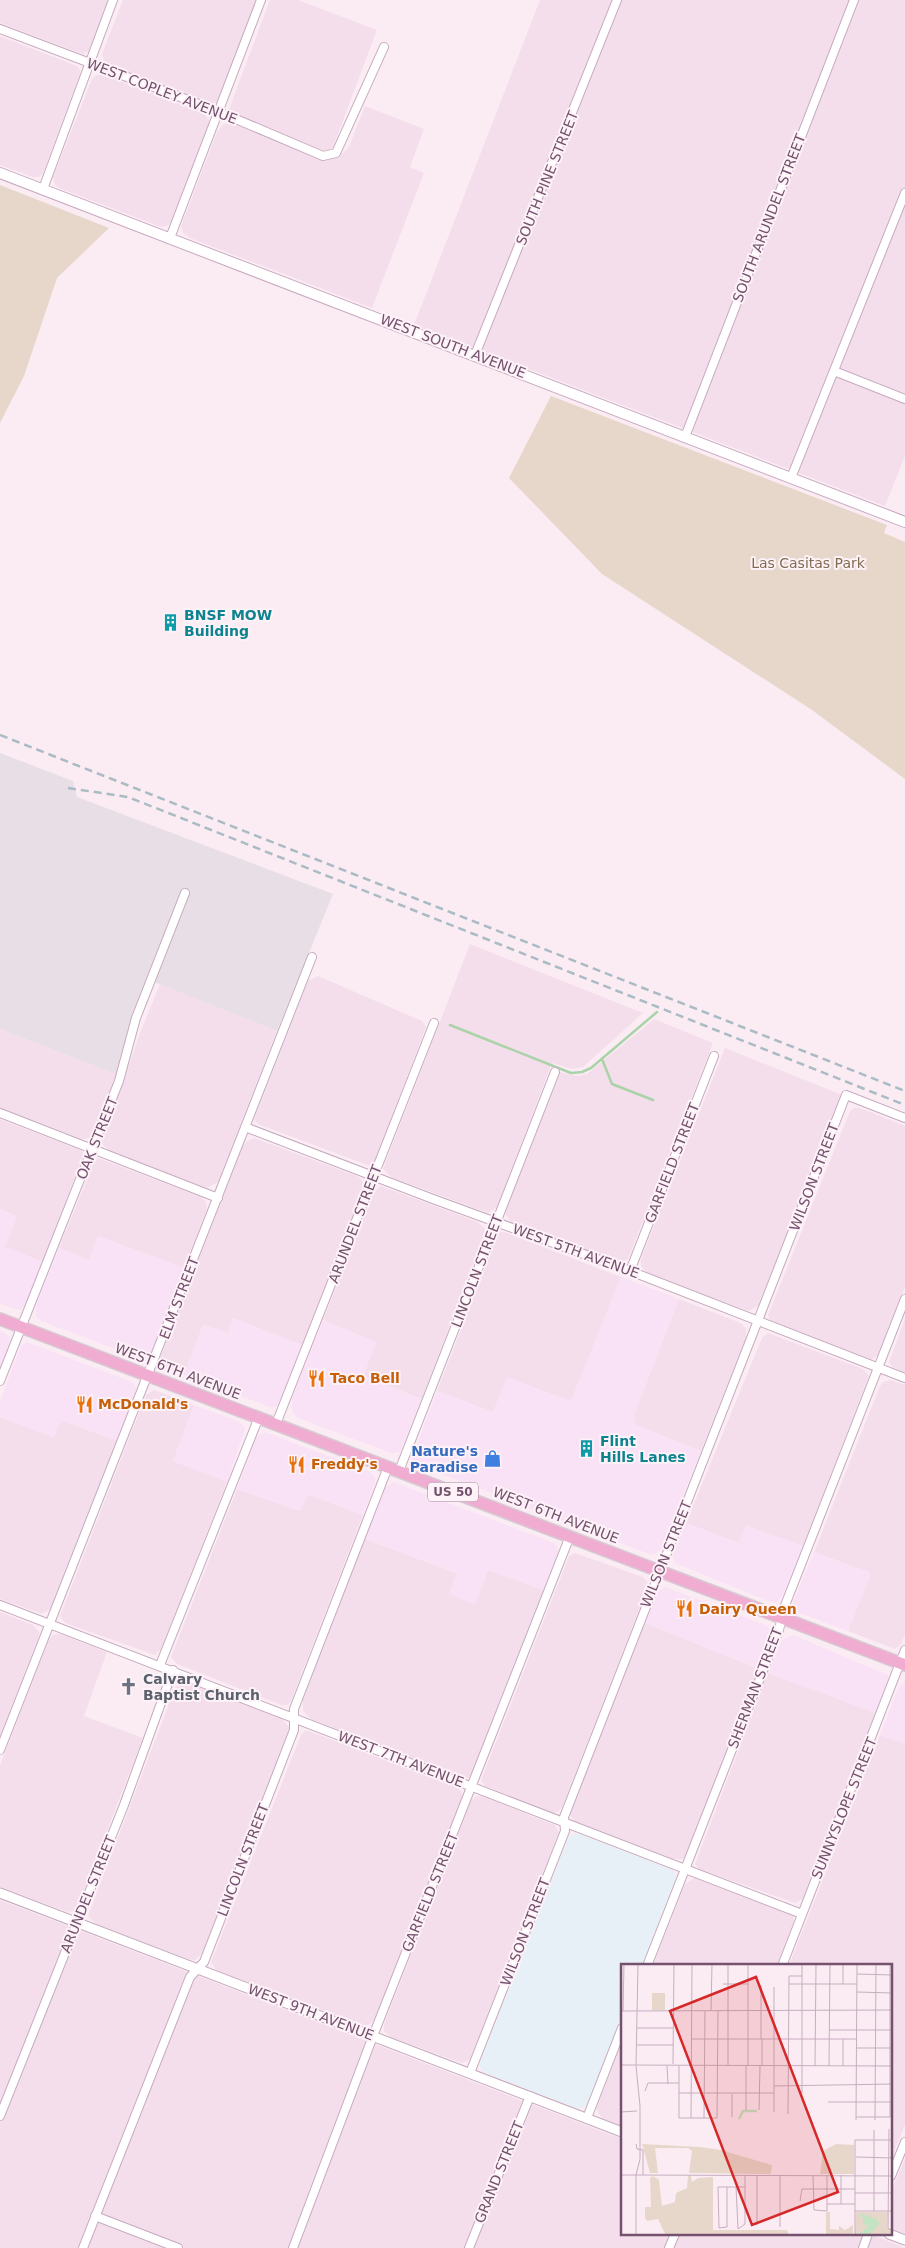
<svg xmlns="http://www.w3.org/2000/svg" width="905" height="2248" viewBox="0 0 905 2248" font-family="'DejaVu Sans',sans-serif">
	<style>
		.residential { fill: #f4deeb }
		.commercial { fill: #f9e1f6 }
		.industrial { fill: #e8dee5 }
		.education { fill: #e8f0f7 }
		.green { fill: #e7d7cb }
		.lines { fill: none; stroke-linecap: round; stroke-linejoin: round }
		.stream { stroke: #aad3a9; stroke-width: 2.5 }
		.minor-casing { stroke: #c5aabe; stroke-width: 10 }
		.tertiary-casing { stroke: #c5aabe; stroke-width: 11 }
		.secondary-casing { stroke: #c8a9c0; stroke-width: 12 }
		.primary-casing { stroke: #d5cbd3; stroke-width: 14 }
		.minor { stroke: #fff; stroke-width: 8 }
		.tertiary { stroke: #fff; stroke-width: 9 }
		.secondary { stroke: #fff; stroke-width: 10 }
		.primary { stroke: #f1acd2; stroke-width: 11 }
		.rail { stroke: #aabbc4; stroke-width: 2.5; stroke-dasharray: 8 5; stroke-linecap: butt }
		.labels { text-anchor: middle; dominant-baseline: central; stroke-width: 4; stroke-linejoin: round; paint-order: stroke }
		.shield { fill: #fdf2f8; stroke: #9d8197; stroke-width: 1 }
		.shield-label { font-size: 12px; font-weight: bold; fill: #74516d }
		.street-label { font-size: 14px; fill: #74516d; stroke: #fdf2f8 }
		.park-label { font-size: 14px; fill: #836c50; stroke: #fdf2f8 }
		.culture-label { font-size: 14px; font-weight: bold; fill: #0d838f; stroke: #fdf2f8; text-anchor: start }
		.food-label { font-size: 14px; font-weight: bold; fill: #c56008; stroke: #fdf2f8; text-anchor: start }
		.shop-label { font-size: 14px; font-weight: bold; fill: #366cbe; stroke: #fdf2f8; text-anchor: end }
		.worship-label { font-size: 14px; font-weight: bold; fill: #5b616d; stroke: #fdf2f8; text-anchor: start }
		.inset-river { fill: none; stroke: #c3e3c2; stroke-width: 2.5 }
		.inset-road { fill: none; stroke: #c5aebe; stroke-width: 1 }
		.view { fill: #d62828; fill-opacity: 0.15; stroke: #d62828; stroke-width: 2.5 }
		.inset-edge { fill: none; stroke: #74516d; stroke-width: 2.5 }
	</style>
	<rect width="100%" height="100%" fill="#fbecf4"/>
	<path class="residential" d="M0 0H110L91 50 83 54 0 23Z
		M123 0H257L217 102 212 105 105 64 102 54Z
		M270 0H298L377 30 333 147 329 150H323L240 118 229 109Z
		M540 0H905V456L885 506 414 325Z
		M0 36 77 66 80 70V74L43 173 39 177H33L0 165Z
		M103 74 204 114 209 119V127L171 222 167 226 161 227 59 188 54 183 53 177 92 79 97 75Z
		M365 106 424 129 410 167 424 173 372 308 190 238 183 233 181 226 217 132 224 124H235L316 157 333 158 339 157 349 147Z
		M470 944 643 1013 583 1067 572 1069 552 1063 497 1207 488 1213 391 1177 383 1169Z
		M318 976 422 1021 426 1027 374 1163 370 1166 258 1124 254 1120 308 981Z
		M160 984 277 1031 218 1182 207 1188 111 1152 102 1144 103 1137 139 1036Z
		M654 1019 713 1043 628 1259 619 1263 510 1221 505 1213 560 1072 578 1076 587 1074Z
		M0 1029 116 1074 103 1112 90 1138 82 1139 0 1108Z
		M725 1048 842 1095 758 1306 749 1311 649 1275 641 1266V1259Z
		M854 1108H860L905 1126V1287L878 1355 871 1360 776 1324 770 1320 768 1315 850 1111Z
		M0 1119 80 1150 84 1153 43 1262 5 1247 17 1216 0 1209Z
		M254 1138 357 1176 362 1180 363 1190 302 1345 233 1318 228 1333 203 1325 184 1375 164 1367 160 1358 243 1146 247 1141Z
		M98 1158 201 1197 206 1202 207 1209 184 1268 98 1236 89 1260 59 1248 93 1164Z
		M381 1186 478 1222 486 1230 422 1399 363 1376 376 1342 323 1320 374 1192Z
		M499 1232H504L621 1277 571 1401 507 1378 493 1412 437 1391Z
		M679 1299 741 1323 746 1328V1338L701 1451 636 1425 634 1415Z
		M905 1319V1374L893 1368 889 1362Z
		M768 1333 863 1369 869 1376 803 1546 746 1526 739 1543 686 1523 762 1338Z
		M890 1380 905 1385V1634L901 1644 895 1649 848 1631 871 1573 814 1552 880 1386 883 1382Z
		M154 1390 194 1405 173 1461 227 1482 161 1649 155 1655 65 1623 60 1616 146 1395Z
		M0 1417 54 1437 61 1420 117 1441 51 1609 42 1614 0 1599Z
		M237 1489 300 1511 307 1494 363 1515 291 1701 287 1705H281L177 1664 171 1657Z
		M365 1539 456 1573 475 1604 488 1570 545 1591 472 1775 468 1778H464L311 1719 303 1711V1697Z
		M575 1553 643 1577 647 1582 648 1587 562 1807 558 1812 552 1813 485 1786 481 1780 569 1556Z
		M0 1612 33 1625 40 1633 0 1736Z
		M645 1623 759 1669 686 1856 682 1859H674L575 1821 569 1814Z
		M60 1634 107 1652 84 1716 143 1738 78 1906 74 1911 68 1912 0 1887V1765L49 1639 53 1635Z
		M768 1673 876 1713 804 1898 795 1903 699 1869 695 1864Z
		M180 1682H186L280 1717 289 1727 287 1741 203 1953 195 1960 188 1959 96 1924 88 1916 175 1688Z
		M306 1730 458 1788 462 1792V1799L375 2020 368 2025H361L216 1970 211 1962 301 1735Z
		M880 1735 905 1744V2125L891 2159V1966L789 1965Z
		M481 1796 555 1825 559 1832 470 2059 462 2063 390 2037 384 2031V2024L471 1801 475 1797Z
		M694 1878 793 1916 794 1921 777 1965H653L685 1884Z
		M0 1900 622 2139V2234H871L905 2248H0Z
		M622 2042V2126L602 2118 596 2109Z
		M905 2158V2234L891 2229V2192Z"/>
	<path class="commercial" d="M0 1209 17 1216 5 1247 43 1262 26 1304 20 1310 0 1304Z
		M98 1236 184 1268 152 1352 145 1358H139L41 1321 36 1316V1305L59 1248 89 1260Z
		M621 1277 679 1299 634 1415 636 1425 701 1451 662 1548 655 1554H649L421 1466 412 1458 437 1391 493 1412 507 1377 571 1401Z
		M233 1318 302 1345 280 1402 275 1407H270L184 1375 203 1324 228 1333Z
		M323 1320 376 1342 363 1376 422 1399 400 1452 391 1453 298 1418 292 1412V1398Z
		M0 1330 9 1336 10 1341 0 1368Z
		M27 1342 132 1382 136 1388 135 1395 117 1441 61 1420 54 1438 0 1417V1401L21 1346Z
		M194 1405 240 1422 245 1429 227 1482 173 1461Z
		M265 1432 370 1472 375 1478V1483L363 1515 308 1494 301 1511 237 1489 257 1437Z
		M393 1482 554 1543 558 1548V1556L545 1591 488 1570 475 1605 449 1594 456 1573 365 1539 384 1489Z
		M686 1523 738 1543 746 1525 803 1546 782 1597 776 1602 768 1601 675 1563 673 1555Z
		M814 1552 871 1573 848 1631 797 1612 793 1608V1602Z
		M665 1587 768 1626 771 1637 759 1669 645 1623 657 1592Z
		M793 1635 888 1675 889 1679 876 1713 768 1673 782 1640Z
		M905 1682V1744L880 1735 899 1687Z"/>
	<path class="industrial" d="M0 753 73 781 77 797 333 894 277 1031 147 979 116 1074 0 1029Z"/>
	<path class="education" d="M577 1833 673 1870 677 1877 642 1965 622 1966V2015L587 2105 579 2109 483 2072 479 2064 569 1836Z"/>
	<path class="green" d="M0 185 109 228 57 278 24 376 0 423Z
		M551 396 887 525 884 533 905 542V779L812 710 602 574 509 478Z"/>
	<g class="lines">
		<path class="stream" d="M450 1025 571 1073 582 1072 591 1068 657 1012
			M602 1059 612 1084 653 1100"/>
		<defs>
			<path id="minor" d="M0 29 217 111 323 156 336 153 384 47
				M43 189 113 0
				M170 238 261 0
				M475 355 617 0
				M834 371 905 399
				M685 437 854 0
				M791 478 905 193
				M0 1113 218 1198
				M245 1127 433 1199 630 1271 905 1378
				M630 1271 714 1056
				M0 1381 119 1081 136 1018 185 893
				M276 1424 434 1023
				M399 1471 555 1072
				M0 1605 802 1914
				M160 1665 259 1417
				M0 1750 312 957
				M647 1966 779 1630 784 1608 905 1299
				M782 1966 905 1650
				M470 2073 565 1831 564 1817 846 1095 905 1118
				M0 2116 124 1805 173 1670
				M587 2118 622 2028
				M891 2176 905 2142
				M95 2216 178 2248
				M83 2248 190 1977 204 1962 294 1730V1709L388 1467
				M293 2248 373 2036 570 1536
				M469 2248 530 2096
				M669 2248 675 2234
				M863 2248 868 2234"/>
			<path id="tertiary" d="M0 1893 622 2132
				M889 2234 905 2240"/>
			<path id="secondary" d="M0 173 905 522"/>
			<path id="primary" d="M0 1319 905 1665"/>
		</defs>
		<use href="#minor" class="minor-casing"/>
		<use href="#tertiary" class="tertiary-casing"/>
		<use href="#secondary" class="secondary-casing"/>
		<use href="#primary" class="primary-casing"/>
		<use href="#minor" class="minor"/>
		<use href="#tertiary" class="tertiary"/>
		<use href="#secondary" class="secondary"/>
		<use href="#primary" class="primary"/>
		<path class="rail" d="M0 735 905 1091
			M68 788 128 797 905 1105"/>
	</g>
	<defs>
		<symbol id="building-bare" viewBox="-9 -9 18 18"><path d="M-4-6H4V6H1V3H-1V6H-4ZM-2.5-4.3h1.7v1.8h-1.7ZM.8-4.3h1.7v1.8H.8ZM-2.5-1h1.7V.8h-1.7ZM.8-1h1.7V.8H.8Z" fill="#0f9aa8" stroke="#fdf2f8" stroke-width="2.5" paint-order="stroke"/></symbol>
		<symbol id="restaurant-bare" viewBox="-9 -9 18 18"><path d="M-5-6h1v4h1v-4h1v4h1v-4h1v5L-1.5 .5V6h-2V.5L-5-1ZM5-6V6H3V1.5H1.5Q1.5-4 5-6Z" fill="#e8710a" stroke="#fdf2f8" stroke-width="2.5" paint-order="stroke"/></symbol>
		<symbol id="shop-bare" viewBox="-9 -9 18 18"><path d="M-5-2.5h2.3a2.7 3.5 0 0 1 5.4 0H5L5.5 6h-11ZM-1.5-2.5h3a1.5 2.3 0 0 0-3 0Z" fill="#3f7fe0" stroke="#fdf2f8" stroke-width="2.5" paint-order="stroke"/></symbol>
		<symbol id="church-bare" viewBox="-9 -9 18 18"><path d="M-1.2-6h2.4v3.5h3.3v2.4h-3.3V6h-2.4V-.1h-3.3v-2.4h3.3Z" fill="#6b7280" stroke="#fdf2f8" stroke-width="2.5" paint-order="stroke"/></symbol>
	</defs>
	<g fill-rule="evenodd">
		<use href="#building-bare" x="158" y="610" width="25" height="25"/>
		<use href="#restaurant-bare" x="304" y="1366" width="25" height="25"/>
		<use href="#restaurant-bare" x="72" y="1392" width="25" height="25"/>
		<use href="#building-bare" x="574" y="1436" width="25" height="25"/>
		<use href="#shop-bare" x="480" y="1446" width="25" height="25"/>
		<use href="#restaurant-bare" x="284" y="1452" width="25" height="25"/>
		<use href="#restaurant-bare" x="672" y="1596" width="25" height="25"/>
		<use href="#church-bare" x="116" y="1674" width="25" height="25"/>
	</g>
	<g class="labels">
		<rect class="shield" x="428" y="1482.5" width="50" height="19" rx="4"/>
		<g class="shield-label">
			<text x="453" y="1492">US 50</text>
		</g>
		<g class="street-label">
			<text transform="translate(162 91) rotate(21)">WEST COPLEY AVENUE</text>
			<text transform="translate(547 178) rotate(-68)">SOUTH PINE STREET</text>
			<text transform="translate(769 218) rotate(-69)">SOUTH ARUNDEL STREET</text>
			<text transform="translate(453 346) rotate(21)">WEST SOUTH AVENUE</text>
			<text transform="translate(97 1138) rotate(-68)">OAK STREET</text>
			<text transform="translate(672 1163) rotate(-69)">GARFIELD STREET</text>
			<text transform="translate(814 1177) rotate(-69)">WILSON STREET</text>
			<text transform="translate(355 1224) rotate(-69)">ARUNDEL STREET</text>
			<text transform="translate(576 1251) rotate(20)">WEST 5TH AVENUE</text>
			<text transform="translate(477 1271) rotate(-69)">LINCOLN STREET</text>
			<text transform="translate(179 1298) rotate(-69)">ELM STREET</text>
			<text transform="translate(178 1371) rotate(21)">WEST 6TH AVENUE</text>
			<text transform="translate(556 1515) rotate(21)">WEST 6TH AVENUE</text>
			<text transform="translate(666 1554) rotate(-68)">WILSON STREET</text>
			<text transform="translate(755 1688) rotate(-69)">SHERMAN STREET</text>
			<text transform="translate(401 1759) rotate(21)">WEST 7TH AVENUE</text>
			<text transform="translate(844 1808) rotate(-68)">SUNNYSLOPE STREET</text>
			<text transform="translate(243 1860) rotate(-69)">LINCOLN STREET</text>
			<text transform="translate(430 1892) rotate(-68)">GARFIELD STREET</text>
			<text transform="translate(88 1894) rotate(-68)">ARUNDEL STREET</text>
			<text transform="translate(525 1932) rotate(-69)">WILSON STREET</text>
			<text transform="translate(311 2012) rotate(21)">WEST 9TH AVENUE</text>
			<text transform="translate(499 2172) rotate(-68)">GRAND STREET</text>
		</g>
		<g class="park-label">
			<text x="808" y="563">Las Casitas Park</text>
		</g>
		<g class="culture-label">
			<text x="184" y="615">BNSF MOW<tspan x="184" dy="16">Building</tspan></text>
			<text x="600" y="1441">Flint<tspan x="600" dy="16">Hills Lanes</tspan></text>
		</g>
		<g class="food-label">
			<text x="330" y="1378">Taco Bell</text>
			<text x="98" y="1404">McDonald's</text>
			<text x="311" y="1464">Freddy's</text>
			<text x="699" y="1609">Dairy Queen</text>
		</g>
		<g class="shop-label">
			<text x="478" y="1451">Nature's<tspan x="478" dy="16">Paradise</tspan></text>
		</g>
		<g class="worship-label">
			<text x="143" y="1679">Calvary<tspan x="143" dy="16">Baptist Church</tspan></text>
		</g>
	</g>
	<g transform="translate(621 1964)">
		<rect width="271" height="271" fill="#fbecf4"/>
		<path d="M31 29H44V46H31ZM21 180 79 183 100 186 151 201 150 210 68 209 71 187 67 184H34L37 209H29ZM215 180 233 181V210H199L202 187ZM32 212 38 216 41 242 54 238 55 229 66 224 67 212H70L71 218 77 214 92 213V266H166L168 271 44 270 37 255 26 257 24 254V243H30L29 214ZM205 248H209V265L218 266V262L224 266 232 261V271H205ZM235 248H267L266 265H271V271H234Z" fill="#e7d7cb"/>
		<path d="M237 249 256 255 258 260 248 271H238L248 261H242V254Z" fill="#c3e3c2"/>
		<path class="inset-river" d="M118 155 122 147H136"/>
		<path class="inset-road" d="M236 10 272 11M102 20H127M168 20H236M222 20V0M236 28 272 29M0 47 272 46M2 47 3 0M90 47 91 0M16 64H52M208 66H272M71 75H236M140 75V21M16 81H52M236 84H272M52 100 53 0M0 101 272 102M15 101 17 0M107 101V0M127 101V0M141 101V75M15 102 19 142V195L15 211 272 212M46 102 47 120M58 102V154H96L97 47M194 102 195 0M208 102 209 0M222 102V75M153 122 272 120M24 127 27 119H58M58 129H153M181 129V0M207 138H272M125 146V102M138 146 139 102M0 148 16 147M153 148V23M167 150 168 12H181M111 153V130M235 153H269V0M70 154 71 0M83 154 84 47M235 156 236 0M254 156 255 0M268 165 267 265H272M15 180 16 185 22 186V211M235 193 272 194M0 211H15V271M192 211 193 246 206 247V211M106 223V263L98 264 97 223H124M115 223 117 265 124 260V211M234 229H272M179 237 181 225H234M206 240H234M220 240V211M234 247H272M253 247V166M136 261V212M159 263V212M234 271V176H272"/>
		<path class="view" d="M135 13 217 228 131 261 49 47Z"/>
		<rect width="271" height="271" class="inset-edge"/>
	</g>
</svg>
